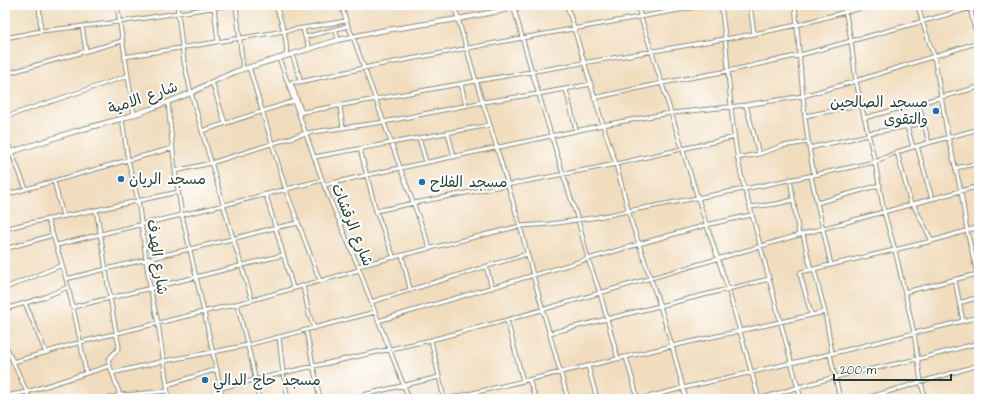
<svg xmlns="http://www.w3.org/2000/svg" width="984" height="404" viewBox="0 0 984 404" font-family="'Architects Daughter','Playpen Sans Arabic',sans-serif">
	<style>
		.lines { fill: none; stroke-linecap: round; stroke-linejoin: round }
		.minor-casing { stroke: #888d79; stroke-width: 5 }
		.tertiary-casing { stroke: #888d79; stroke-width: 6 }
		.minor { stroke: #fff; stroke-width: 3 }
		.tertiary { stroke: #fff; stroke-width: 4 }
		.poi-dot { fill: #1f6fb2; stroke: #fff; stroke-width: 1.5 }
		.labels { text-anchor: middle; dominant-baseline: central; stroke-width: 4; stroke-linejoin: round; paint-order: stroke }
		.street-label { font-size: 15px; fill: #1f3d34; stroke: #fff }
		.poi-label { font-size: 15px; fill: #1f3d34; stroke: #fff; text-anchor: start }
	</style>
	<rect width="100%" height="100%" fill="#fff"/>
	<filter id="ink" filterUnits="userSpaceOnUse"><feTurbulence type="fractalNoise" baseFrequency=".025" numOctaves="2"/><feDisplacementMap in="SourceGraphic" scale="8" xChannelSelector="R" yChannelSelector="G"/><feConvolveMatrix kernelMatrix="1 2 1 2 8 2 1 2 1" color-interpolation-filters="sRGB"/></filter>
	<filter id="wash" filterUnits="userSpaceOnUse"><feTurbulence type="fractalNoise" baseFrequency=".012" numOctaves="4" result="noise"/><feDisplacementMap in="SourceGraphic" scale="16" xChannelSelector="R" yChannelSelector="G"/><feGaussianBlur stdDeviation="0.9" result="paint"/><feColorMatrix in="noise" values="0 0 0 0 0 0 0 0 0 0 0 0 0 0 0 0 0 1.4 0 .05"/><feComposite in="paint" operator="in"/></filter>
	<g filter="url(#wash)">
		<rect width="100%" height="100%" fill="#f1ddbe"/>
	</g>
	<g filter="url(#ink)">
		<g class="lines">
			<defs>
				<path id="minor" d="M39 5 41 31
					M117 5 134 115
					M177 5 184 62 191 93 233 238 252 300
					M236 5 243 69
					M276 5C280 19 289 42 286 56
					M341 5 348 26 353 37 400 167 430 248
					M454 5 476 81 490 125 520 226 533 275 568 399
					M513 5 532 72 563 174 578 220 588 259 600 293 618 359
					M567 5 603 125 616 164 632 224 639 244 660 306 672 346 686 399
					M637 5 702 211 728 289 759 399
					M721 5C724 27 727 50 728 72 732 118 735 163 750 207L801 399
					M750 5 754 34
					M795 5C798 35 800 66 803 96 805 123 809 149 814 175
					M844 5 851 41 856 81 861 104 875 162 884 212 895 250 914 333 921 382 925 399
					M918 5 922 21 934 56 948 137 961 191 967 231 979 282
					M971 5C971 17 973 27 979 37
					M214 7 218 42
					M82 26 86 51
					M303 28 305 37 310 49
					M334 30 336 31 338 40
					M305 37 348 26
					M5 38 41 31 119 22 231 5
					M292 54 299 75 300 82H291C291 86 293 87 294 91 296 98 299 105 302 113
					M124 57 346 21
					M279 58 324 185 358 266 375 312 409 399
					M249 67 286 190 320 281
					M5 74 122 41
					M212 82 225 123
					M300 82 373 66 522 38 707 5
					M461 84 466 106
					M566 89 576 130
					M594 98 662 83 728 71 800 55 971 8
					M168 103 175 171 182 215 204 312 223 399
					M919 104 929 143
					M746 105 759 154
					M340 106 343 128
					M298 113 476 81 754 34 797 25 845 12 876 5
					M805 116 836 110 861 104
					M5 117 127 76
					M864 118 979 87
					M122 119 128 160 138 200 150 288 158 323 169 399
					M907 126 913 147
					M202 131 294 101
					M448 133 454 157
					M868 133 888 130 924 123
					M5 136 26 189
					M419 138 426 162
					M917 146 932 199
					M809 148 868 135
					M360 149 376 211 394 258
					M897 152 911 204
					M314 157 490 125
					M737 158 759 154 782 146 808 142
					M956 168 979 163
					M175 171 211 163 306 133 384 122 483 102 538 94 591 84
					M811 176 831 265
					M790 179 799 235
					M54 181 63 216
					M324 185 367 175 603 125 664 114 746 105 803 96 856 81 979 42
					M5 195 128 160 173 148
					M266 195 293 288
					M817 203 880 185
					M913 204 932 241
					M750 207 776 204 793 200
					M96 210C105 255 109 301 119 346 118 352 110 355 108 361L120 395
					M376 211 414 203 616 164 735 137
					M47 219C66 269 77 321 86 373
					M5 229 24 224 96 210 178 192
					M803 234 811 270
					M57 245 101 234 224 205 322 180
					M5 249 53 235
					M402 255 410 289
					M358 266 520 226 550 224 598 217 628 211 744 189 814 175 875 162 897 152 913 147 917 146 979 129
					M486 266 492 288
					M814 269 825 312 832 353
					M66 279C121 265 177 252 232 239 254 233 276 227 298 223
					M955 280 963 321
					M303 286 309 314 314 328
					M5 288 62 265
					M905 292 977 274
					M371 302 527 254
					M25 303 46 353
					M959 303 979 297
					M237 304 252 363 259 399
					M73 307 196 277 283 255
					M5 309 42 298 68 287
					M811 314 800 274 801 272 932 241 979 227
					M507 320 523 381
					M378 321 639 244 706 225 751 215
					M306 330 320 399
					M550 333 728 289 769 279
					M279 337 283 373 288 399
					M431 340 444 399
					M5 344 30 399
					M830 354 840 399
					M626 357 638 399
					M13 362 81 342 252 300 359 270
					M588 366 597 399
					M112 373 164 361 213 352 248 345 375 312
					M529 380 536 399
					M167 385 217 369
					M221 388 283 373 431 340 507 320 799 235 979 186
					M5 396 27 392 109 366
					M107 399 120 395 135 394 167 391
					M346 399 439 377
					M447 399 672 346 825 312
					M581 399 596 396
					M640 399 683 388 830 354 979 317
					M759 399 799 387 835 377 918 359 979 343
					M863 399 979 365"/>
				<path id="tertiary" d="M5 154 76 131 124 118 150 109 191 93 212 82 237 71 338 40 380 31 458 19 531 5"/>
			</defs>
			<use href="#minor" class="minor-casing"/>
			<use href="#tertiary" class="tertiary-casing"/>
			<use href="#minor" class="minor"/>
			<use href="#tertiary" class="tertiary"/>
		</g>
	</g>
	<g class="poi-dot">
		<circle cx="936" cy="111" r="4"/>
		<circle cx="121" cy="179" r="4"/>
		<circle cx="422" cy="182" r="4"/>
		<circle cx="205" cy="380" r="4"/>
	</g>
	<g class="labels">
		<g class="street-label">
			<text transform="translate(143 98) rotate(-19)">شارع الامية</text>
			<text transform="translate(352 225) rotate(68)">شارع الرقشات</text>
			<text transform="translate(157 257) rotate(82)">شارع الهدف</text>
		</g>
		<g class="poi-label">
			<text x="928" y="102" text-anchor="end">مسجد الصالحين<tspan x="928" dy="17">والتقوى</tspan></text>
			<text x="129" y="179">مسجد الريان</text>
			<text x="430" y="182">مسجد الفلاح</text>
			<text x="213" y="380">مسجد حاج الدالي</text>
		</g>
	</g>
	<rect width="984" height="404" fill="none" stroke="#fff" stroke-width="20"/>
	<path d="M834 374v6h117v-6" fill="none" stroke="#1f3d34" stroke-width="2"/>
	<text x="840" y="374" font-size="12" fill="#1f3d34" stroke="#ffffff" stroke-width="3" paint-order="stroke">200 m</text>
</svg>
